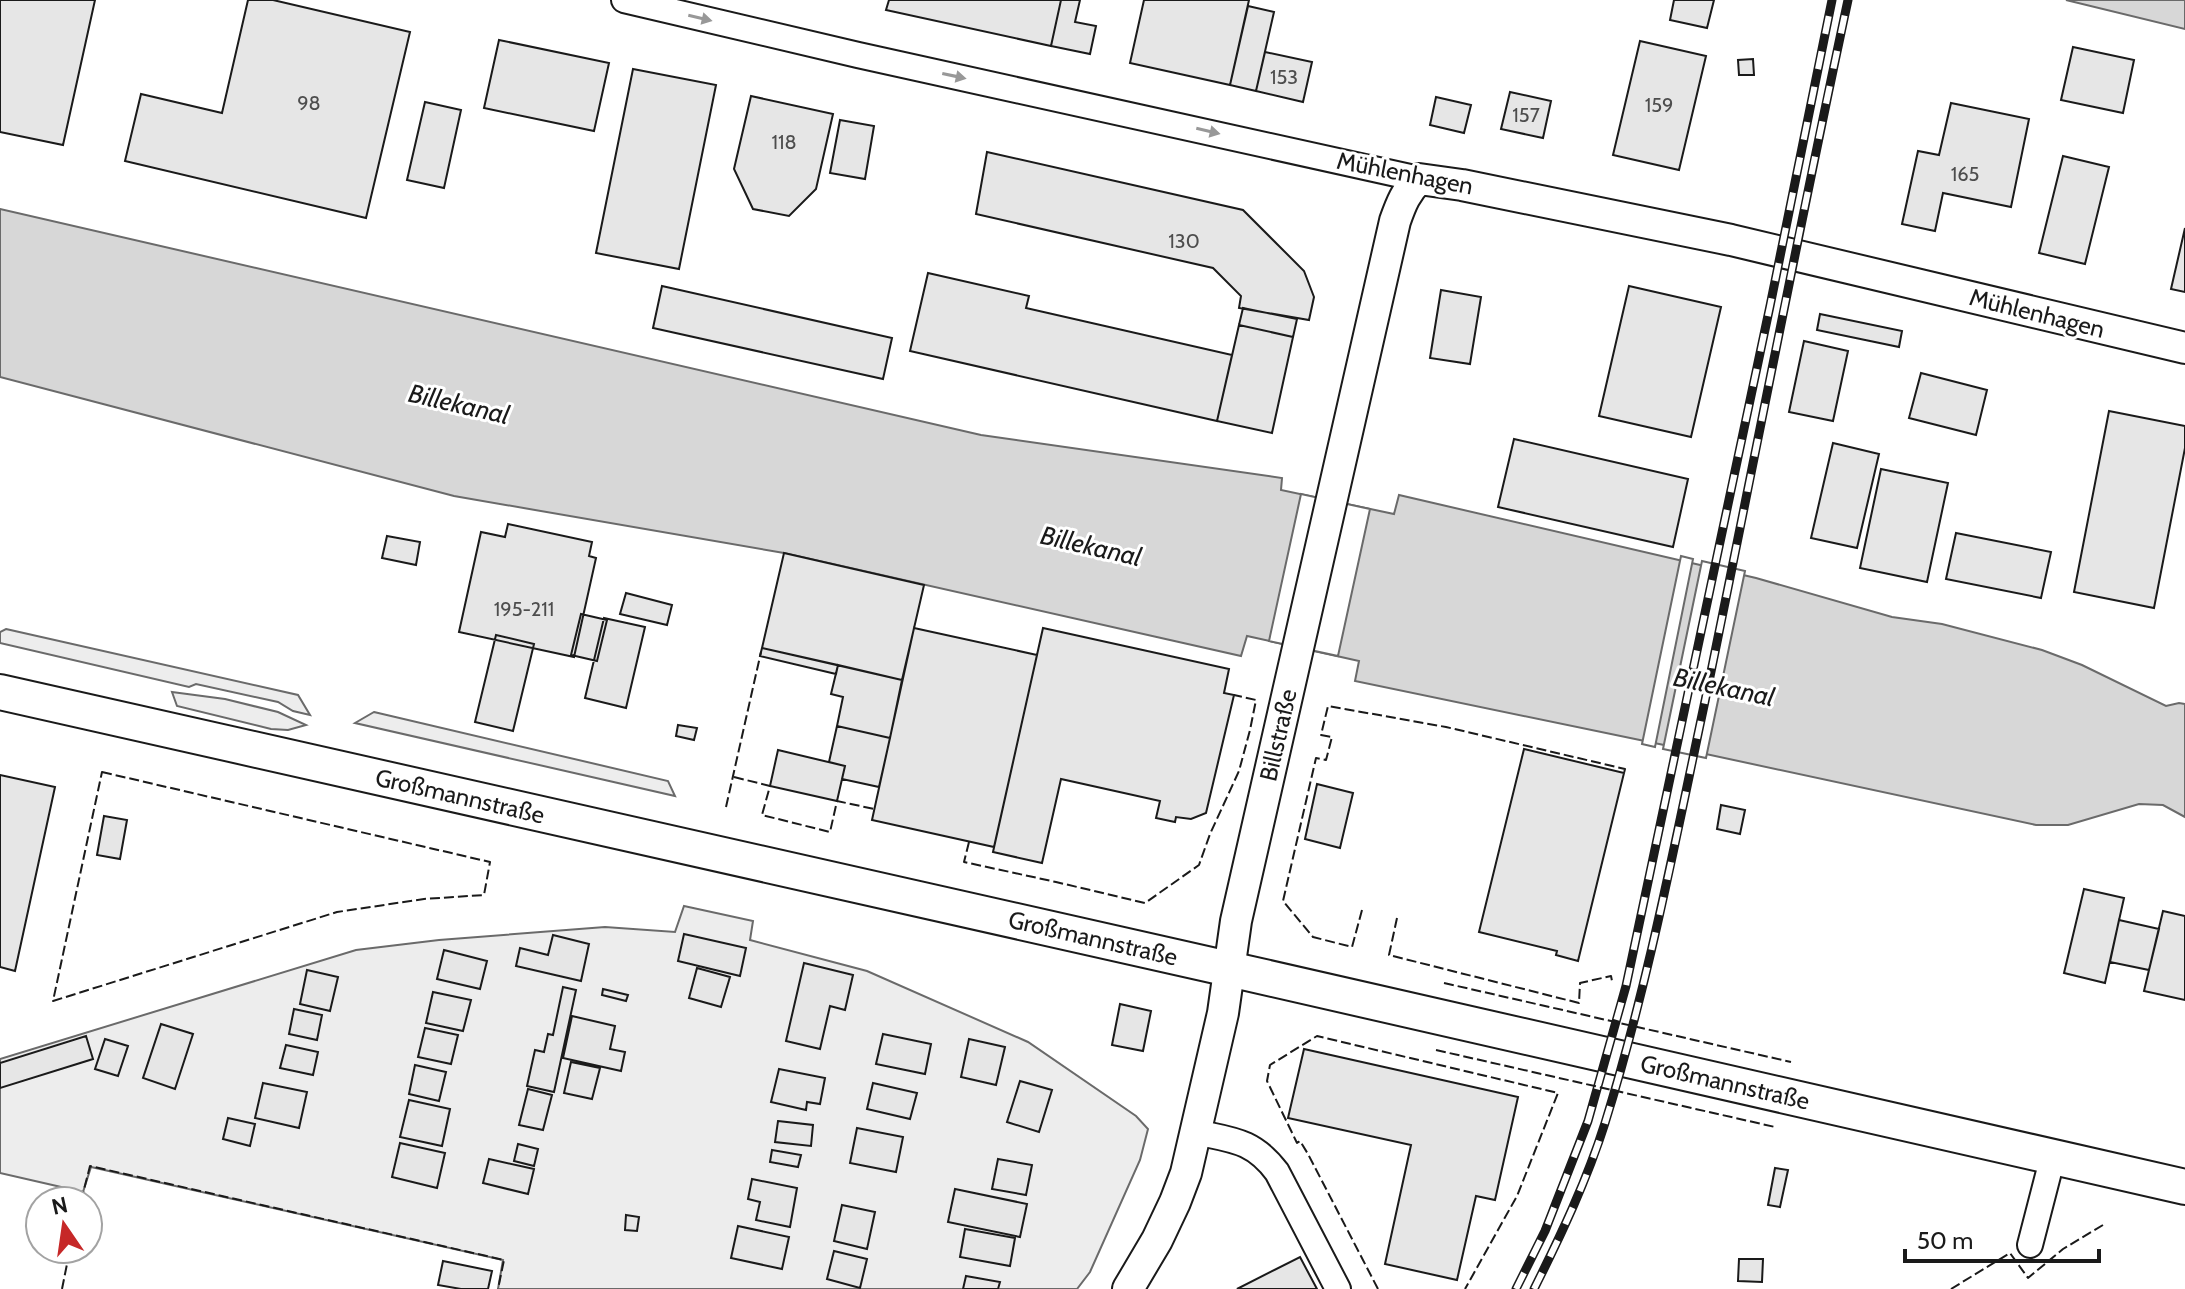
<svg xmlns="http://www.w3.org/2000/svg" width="2185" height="1289" viewBox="0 0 2185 1289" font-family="Cabin,sans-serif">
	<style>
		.green { fill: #ededed; stroke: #6a6a6a; stroke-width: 2 }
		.water { fill: #d7d7d7; stroke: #6a6a6a; stroke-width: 2 }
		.pier { fill: #fff; stroke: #6a6a6a; stroke-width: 2 }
		.building { fill: #e6e6e6; stroke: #1a1a1a; stroke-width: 2 }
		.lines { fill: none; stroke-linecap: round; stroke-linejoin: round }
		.minor-casing { stroke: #1a1a1a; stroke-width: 28 }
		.tertiary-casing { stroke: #1a1a1a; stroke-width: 34 }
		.secondary-casing { stroke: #1a1a1a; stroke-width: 38 }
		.minor { stroke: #fff; stroke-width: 24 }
		.tertiary { stroke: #fff; stroke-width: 30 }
		.secondary { stroke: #fff; stroke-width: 34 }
		.rail-casing { stroke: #1a1a1a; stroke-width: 9 }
		.rail { stroke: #fff; stroke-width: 6; stroke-dasharray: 18; stroke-linecap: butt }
		.fence { stroke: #1a1a1a; stroke-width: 2; stroke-dasharray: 10 4; stroke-linecap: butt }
		.oneway { fill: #989898 }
		.labels { text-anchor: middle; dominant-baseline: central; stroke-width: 6; stroke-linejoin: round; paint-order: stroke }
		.number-label { font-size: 20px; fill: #4d4d4d }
		.street-label { font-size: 24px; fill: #1a1a1a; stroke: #fff }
		.water-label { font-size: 26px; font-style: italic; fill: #1a1a1a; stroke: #fff }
	</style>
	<rect width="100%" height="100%" fill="#fff"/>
	<path class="green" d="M6 629 298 695 310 715 293 711 278 702 196 684 189 687 0 643V632Z
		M172 692 225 699 278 712 306 725 288 730 271 729 177 706Z
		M374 712 668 781 675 796 355 723Z
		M684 906 753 921 750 940 867 971 1028 1042 1136 1116 1148 1129 1140 1160 1090 1272 1077 1289H498L503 1260 91 1167 83 1192 0 1173V1059L356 950 439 940 605 927 675 932Z"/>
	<path class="water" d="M2066 0H2185V29Z
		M0 209 981 435 1282 478 1281 490 1394 514 1399 495 1756 578 1892 617 1942 624 2042 650 2082 665 2166 706 2179 703 2185 704V817L2163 805 2139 804 2068 825H2036L1664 745 1355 681 1359 661 1247 636 1241 656 784 553 454 496 0 377Z"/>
	<path class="pier" d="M1301 494 1370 509 1338 656 1269 641Z
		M1681 556 1693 559 1655 747 1642 744Z
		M1702 561 1745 571 1706 758 1663 749Z"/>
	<path class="building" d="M0 0H95L63 145 0 132Z
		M248 0H273L410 32 366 218 125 161 141 94 222 113Z
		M889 0H1061L1051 46 886 10Z
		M1061 0H1080L1075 22 1096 26 1090 54 1051 46Z
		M1144 0H1249L1230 85 1130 63Z
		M1674 0H1714L1707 28 1670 20Z
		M1248 6 1274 12 1256 91 1230 85Z
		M499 40 609 63 594 131 484 108Z
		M1640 41 1706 56 1679 170 1613 155Z
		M2073 47 2134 60 2123 113 2061 100Z
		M1265 52 1312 62 1303 102 1256 91Z
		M1753 59 1754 75H1739L1738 60Z
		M633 69 716 85 679 269 596 253Z
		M1510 92 1551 101 1543 138 1501 129Z
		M751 96 833 114 816 189 789 216 753 209 734 169Z
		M1436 97 1471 105 1464 133 1430 125Z
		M425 102 461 110 444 188 407 180Z
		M1951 103 2029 119 2011 207 1943 193 1935 231 1902 224 1918 151 1939 155Z
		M840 120 874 126 865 179 830 173Z
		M987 152 1243 210 1304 271 1314 297 1309 320 1239 308 1241 296 1213 268 976 214Z
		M2063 156 2109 167 2085 264 2039 253Z
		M2185 228V292L2171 289Z
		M928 273 1029 296 1026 308 1232 355 1217 421 910 351Z
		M662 286 892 338 883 379 653 328Z
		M1629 286 1721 307 1691 437 1599 416Z
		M1441 290 1481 297 1470 364 1430 358Z
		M1243 308 1297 319 1293 337 1239 325Z
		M1820 314 1902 331 1899 347 1817 330Z
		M1239 325 1293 337 1272 433 1217 421Z
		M1804 341 1848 351 1833 421 1789 412Z
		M1921 373 1987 390 1976 435 1909 418Z
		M2109 411 2185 426V448L2154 608 2074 592Z
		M1514 439 1688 479 1673 547 1498 507Z
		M1833 443 1879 454 1857 548 1811 538Z
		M1881 469 1948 483 1927 582 1860 568Z
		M508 524 592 542 589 556 596 558 574 657 459 632 481 532 505 537Z
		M1956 533 2051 552 2041 598 1946 579Z
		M387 536 420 542 416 565 382 558Z
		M784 553 924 585 902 680 762 648Z
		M626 593 672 605 667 625 620 614Z
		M581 614 607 620 597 661 571 655Z
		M604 618 645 627 626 708 585 698Z
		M914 628 1037 655 994 847 872 820Z
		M1043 628 1229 669 1224 693 1234 695 1206 813 1191 819 1176 817 1175 822 1156 818 1160 801 1061 779 1042 863 993 852Z
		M496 635 534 644 513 731 475 722Z
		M762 648 838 665 836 674 760 656Z
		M838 665 902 680 890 738 837 726 843 697 831 694Z
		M678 725 697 728 694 740 676 736Z
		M837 726 890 738 879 787 842 779 845 766 829 762Z
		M1524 749 1624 773 1578 961 1556 955 1557 951 1479 932Z
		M778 750 845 766 837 801 770 786Z
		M0 775 55 787 15 971 0 967Z
		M1317 784 1353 793 1340 848 1305 839Z
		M1721 805 1745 810 1740 834 1717 829Z
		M104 816 127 820 120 859 97 855Z
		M2084 889 2124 898 2105 983 2064 973Z
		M2163 911 2185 916V1000L2144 991Z
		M2119 920 2159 929 2149 970 2110 962Z
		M684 934 746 948 740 976 678 961Z
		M553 935 589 944 581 981 516 966 520 948 548 955Z
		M444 950 487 961 480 989 437 979Z
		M804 963 853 975 845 1010 830 1006 820 1049 786 1041Z
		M697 968 730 977 721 1007 689 998Z
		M307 970 338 977 330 1011 300 1004Z
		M563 987 576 990 554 1092 527 1086 535 1050 544 1052 548 1034 553 1035Z
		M603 989 628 995 626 1001 602 995Z
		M433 992 471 1000 463 1031 426 1023Z
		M1120 1004 1151 1011 1143 1051 1112 1045Z
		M294 1009 322 1015 317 1040 289 1034Z
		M572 1016 615 1026 610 1049 625 1052 621 1071 563 1058Z
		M161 1024 193 1034 175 1089 143 1078Z
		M425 1028 458 1035 451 1064 418 1057Z
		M883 1034 931 1044 925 1074 876 1064Z
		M86 1036 93 1059 0 1088V1063Z
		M105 1039 128 1046 118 1076 95 1069Z
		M969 1039 1005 1047 996 1085 961 1077Z
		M286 1045 318 1052 313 1075 280 1068Z
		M1304 1049 1518 1097 1495 1200 1476 1196 1457 1280 1385 1264 1411 1145 1288 1118Z
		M571 1062 600 1068 592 1099 564 1093Z
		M415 1065 446 1072 439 1101 409 1094Z
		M779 1069 825 1078 820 1104 807 1102 806 1110 771 1102Z
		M1020 1081 1052 1090 1039 1132 1007 1122Z
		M263 1083 307 1092 299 1128 255 1118Z
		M873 1083 917 1093 910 1119 867 1109Z
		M528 1089 552 1095 543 1130 519 1125Z
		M409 1100 450 1109 442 1146 400 1137Z
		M228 1118 255 1124 250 1146 223 1139Z
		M778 1121 813 1125 811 1146 775 1142Z
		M857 1128 903 1137 896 1172 850 1163Z
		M400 1143 445 1153 437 1188 392 1177Z
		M518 1144 538 1149 534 1166 514 1161Z
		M772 1150 801 1155 798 1167 770 1162Z
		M489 1159 534 1169 528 1194 483 1183Z
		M998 1159 1032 1165 1026 1195 992 1189Z
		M1775 1168 1788 1170 1780 1207 1768 1205Z
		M752 1179 797 1188 790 1227 756 1220 760 1202 748 1199Z
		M955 1189 1027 1204 1020 1237 948 1222Z
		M842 1205 875 1212 867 1249 834 1241Z
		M626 1215 639 1217 637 1231 625 1230Z
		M738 1226 789 1237 782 1269 731 1258Z
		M965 1229 1015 1238 1010 1266 960 1257Z
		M834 1251 867 1259 860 1288 827 1279Z
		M1300 1257 1317 1289H1237Z
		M1739 1259H1763L1762 1282 1738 1281Z
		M443 1261 492 1271 488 1289H461L438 1285Z
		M966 1276 1000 1282 998 1289H963Z"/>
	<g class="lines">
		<defs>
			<path id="minor" d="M624 0 858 55 1419 179
				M1195 1132C1232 1140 1253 1140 1277 1172L1338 1289
				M2030 1245 2053 1156"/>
			<path id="tertiary" d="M1128 1289 1157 1240 1175 1202 1186 1173 1223 1013 1236 921 1395 221C1401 204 1406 191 1419 179L1462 185 1731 240 2185 348"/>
			<path id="secondary" d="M0 692 1229 969 2185 1187"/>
		</defs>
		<use href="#minor" class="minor-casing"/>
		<use href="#tertiary" class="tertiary-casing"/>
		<use href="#secondary" class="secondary-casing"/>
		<use href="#minor" class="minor"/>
		<use href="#tertiary" class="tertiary"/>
		<use href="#secondary" class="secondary"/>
		<defs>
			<path id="rail" d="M1516 1289 1545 1231 1588 1121 1626 986 1770 306 1832 0
				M1534 1289C1561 1235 1587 1180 1605 1123 1648 985 1675 842 1705 701 1753 467 1798 233 1848 0"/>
		</defs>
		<use href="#rail" class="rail-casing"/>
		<use href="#rail" class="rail"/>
		<path class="fence" d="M102 772 490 862 484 895 424 899 337 912 53 1001Z
			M734 777 770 786 762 815 830 832 837 801 874 809
			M726 807 761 652
			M969 842 964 862 1056 882 1145 903 1199 865 1210 834 1239 771 1250 730 1256 700 1234 695
			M1362 910 1352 947 1313 937 1283 901 1316 758 1326 760 1332 737 1321 735 1328 706 1446 727 1625 769 1624 773
			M1397 918 1389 955 1579 1003 1580 983 1611 976 1612 981
			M1444 983 1791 1062
			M1436 1050 1775 1127
			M81 1201 90 1166 504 1260 498 1289
			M62 1289 70 1249
			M1378 1289 1308 1154 1300 1141 1297 1143 1267 1081 1270 1065 1317 1036 1558 1093 1517 1196 1465 1289
			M1951 1289 2010 1253 2028 1278 2063 1249 2103 1225"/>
	</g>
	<defs><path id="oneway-solid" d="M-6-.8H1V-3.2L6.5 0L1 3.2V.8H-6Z" transform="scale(2)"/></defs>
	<g class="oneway">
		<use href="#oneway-solid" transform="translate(700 18) rotate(13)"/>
		<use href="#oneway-solid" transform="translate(954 76) rotate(12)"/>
		<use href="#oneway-solid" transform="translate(1208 131) rotate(13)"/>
	</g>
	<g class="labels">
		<g class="number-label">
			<text x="1284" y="77">153</text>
			<text x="309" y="103">98</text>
			<text x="1659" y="105">159</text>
			<text x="1526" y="115">157</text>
			<text x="784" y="142">118</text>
			<text x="1965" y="174">165</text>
			<text x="1184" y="241">130</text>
			<text x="524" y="609">195-211</text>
		</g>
		<g class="street-label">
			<text transform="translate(1405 173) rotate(11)">Mühlenhagen</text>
			<text transform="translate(2037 313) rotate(14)">Mühlenhagen</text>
			<text transform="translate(1278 735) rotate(-77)">Billstraße</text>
			<text transform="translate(460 796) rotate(13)">Großmannstraße</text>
			<text transform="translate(1093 938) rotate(13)">Großmannstraße</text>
			<text transform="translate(1725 1082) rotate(13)">Großmannstraße</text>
		</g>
		<g class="water-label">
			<text transform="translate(459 404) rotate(13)">Billekanal</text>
			<text transform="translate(1091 546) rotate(13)">Billekanal</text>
			<text transform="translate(1724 687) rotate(12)">Billekanal</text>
		</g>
	</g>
	<g transform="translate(64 1225) rotate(347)"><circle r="38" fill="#ffffff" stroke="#a3a3a3" stroke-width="2"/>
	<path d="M0-6L14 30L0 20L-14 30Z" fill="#c62828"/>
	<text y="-12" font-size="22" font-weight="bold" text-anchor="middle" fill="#1a1a1a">N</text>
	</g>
	<path d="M1905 1249v12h194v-12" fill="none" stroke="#1a1a1a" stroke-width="4"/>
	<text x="1917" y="1249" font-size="24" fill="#1a1a1a" stroke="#ffffff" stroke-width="6" paint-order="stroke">50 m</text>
</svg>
